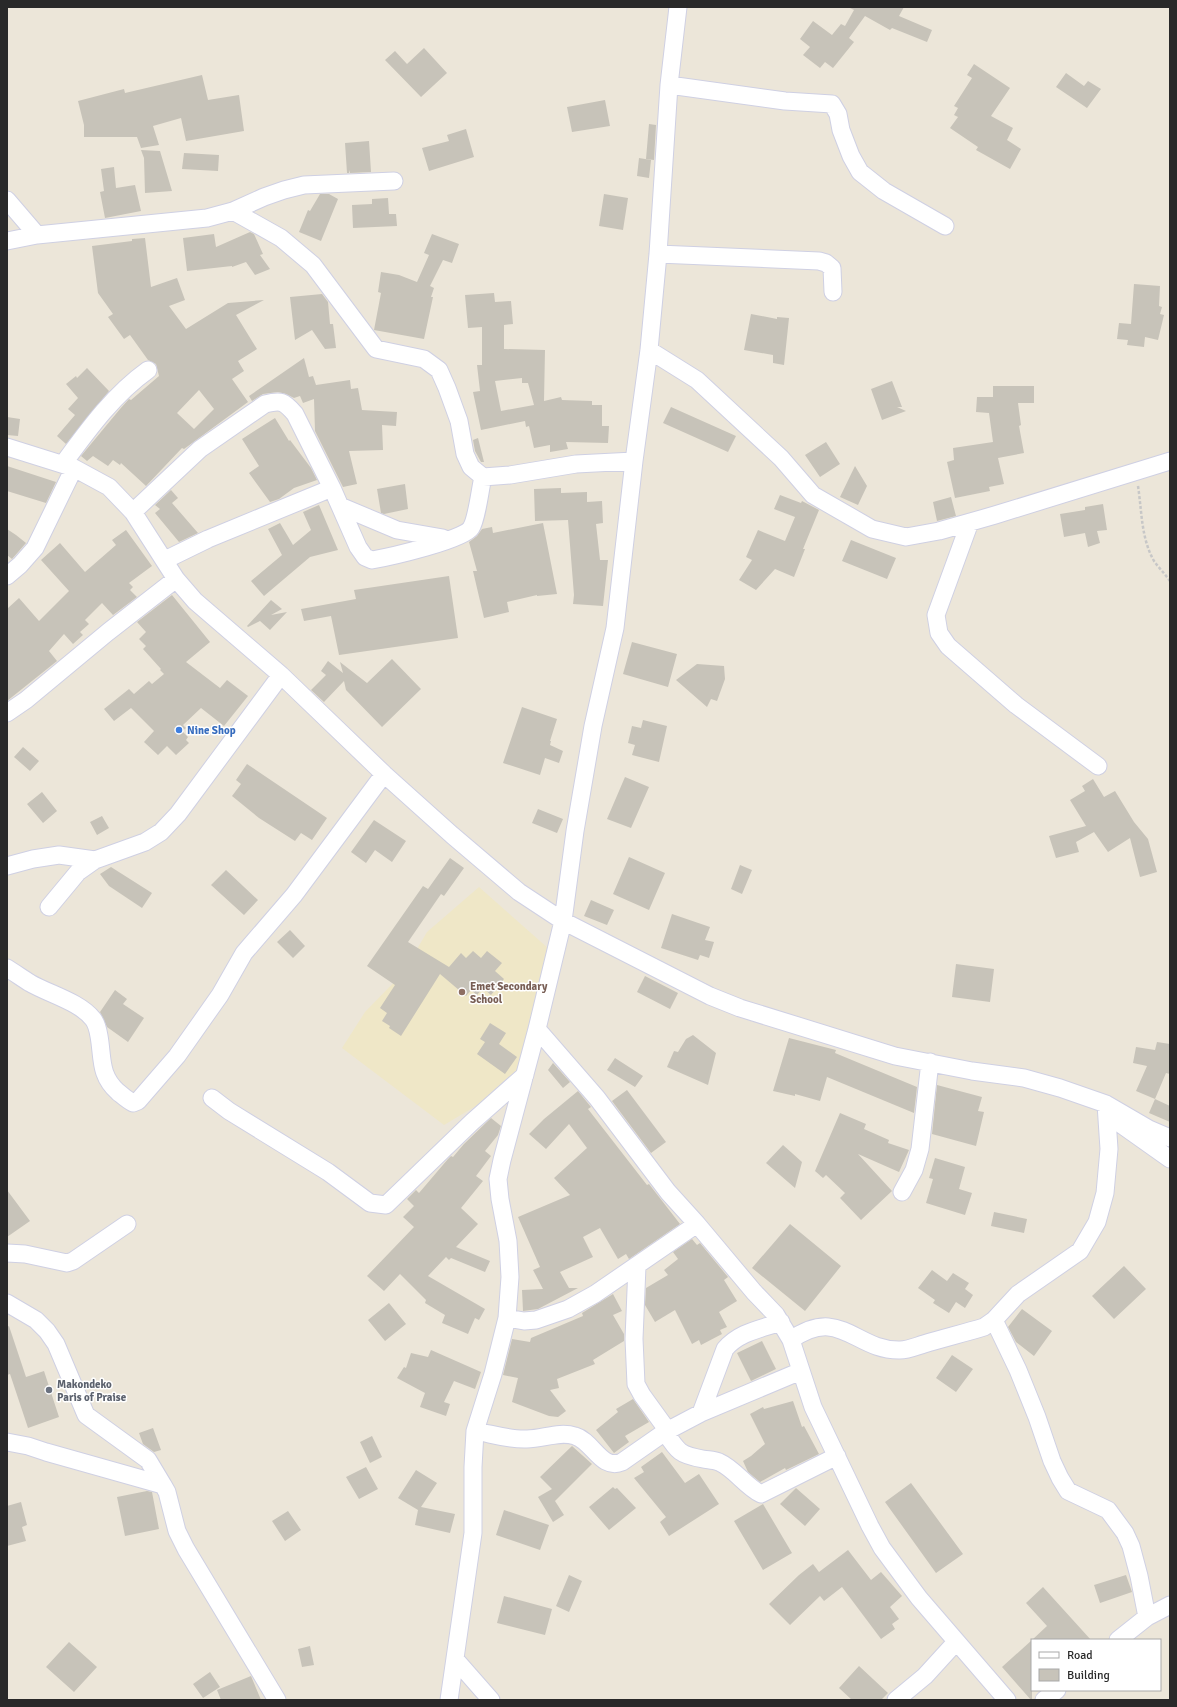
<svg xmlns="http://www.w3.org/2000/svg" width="1177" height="1707" viewBox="0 0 1177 1707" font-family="Signika,sans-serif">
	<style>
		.education { fill: #efe7c7 }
		.building { fill: #c7c3b9; fill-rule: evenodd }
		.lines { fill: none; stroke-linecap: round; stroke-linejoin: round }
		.minor-casing { stroke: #cfd0e3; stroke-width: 19 }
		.path { stroke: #c7c7c7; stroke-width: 2.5; stroke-dasharray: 3 2; stroke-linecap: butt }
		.minor { stroke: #fff; stroke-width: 17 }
		.shop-dot { fill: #3f7fe0; stroke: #fff; stroke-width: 1.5 }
		.education-dot { fill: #8d6e63; stroke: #fff; stroke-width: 1.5 }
		.worship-dot { fill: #6b7280; stroke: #fff; stroke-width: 1.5 }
		.labels { text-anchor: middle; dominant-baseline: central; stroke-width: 3; stroke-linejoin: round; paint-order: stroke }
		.shop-label { font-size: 11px; font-weight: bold; fill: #366cbe; stroke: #fff; text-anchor: start }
		.education-label { font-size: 11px; font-weight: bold; fill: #785e54; stroke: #fff; text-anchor: start }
		.worship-label { font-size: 11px; font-weight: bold; fill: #5b616d; stroke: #fff; text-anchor: start }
	</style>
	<rect width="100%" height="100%" fill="#ece6d9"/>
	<path class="education" d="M479 887 549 949 518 1081 444 1125 342 1048 365 1012 403 973 427 932Z"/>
	<path class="building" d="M848 7H904L899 16 932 30 927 42 892 28 890 30 865 16 849 38 854 42 833 68 825 62 820 68 803 55 810 47 800 39 813 21 832 35 841 24 845 26 854 10Z
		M424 48 447 73 421 97 385 60 395 51 407 64Z
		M974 64 1010 88 991 116 1013 128 1007 140 1021 149 1010 169 976 150 978 147 950 128 958 117 954 115 958 108 954 106 972 78 967 75Z
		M1066 73 1084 86 1088 81 1101 89 1087 108 1056 87Z
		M202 75 208 100 239 95 244 131 186 141 181 118 153 126 159 145 141 148 137 137H84V125L78 101 124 89 125 93Z
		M605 100 610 126 572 132 567 107Z
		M649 124 656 125 654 160 646 159Z
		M466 129 474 157 429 171 422 148 449 141 447 135Z
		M369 141 371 172 350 173V170L349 173H347L345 143Z
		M141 150 160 151 172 191 145 193 144 158Z
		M184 153 219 155 218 171 182 169Z
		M639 158 651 160 649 178 637 176Z
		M114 167 116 188 135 185 141 211 105 218 100 192 104 191 101 169Z
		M320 194H329L338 199 321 241 299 232 308 210 310 211Z
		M604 194 628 198 623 230 599 226Z
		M388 198 389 214H396L397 226 353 228 352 205 372 204V199Z
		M250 232 254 234 263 254 260 255 270 269 255 275 246 262 232 267V266L187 271 183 238 214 234 216 247Z
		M432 234 459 244 452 263 443 260 430 286 434 288 431 297H433L424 339 374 330 381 293 378 292 381 272 399 275 417 282 429 255 424 253Z
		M145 238 151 287 177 278 185 300 169 306 186 329 228 303 264 300 236 315 257 349 238 361 244 371 232 379 248 402 184 449 182 448 146 486 121 463 120 465 113 460 108 466 93 456 87 461 81 456 120 409 129 399 131 400 159 376 156 364 148 360 130 335 124 339 108 317 113 314 98 293 92 246 132 241V239ZM199 390 214 409 194 429 177 413Z
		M1134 284 1160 286 1159 306 1162 307 1160 314 1164 315 1158 340 1145 337 1144 347 1127 345 1128 340 1117 339 1119 323 1131 324Z
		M494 293 495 302 511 301 513 324 504 325V349L545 350 544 401 561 397 562 400 592 401V405H602V426H609L608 443 566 442 568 449 550 452V445L534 448 529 426 526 427 525 421 481 430 473 392 480 391 477 365H482V327L468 328 465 295ZM522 378V383H528L534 405 501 411 495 381Z
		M322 294 328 302 330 324H333L336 348 325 349 312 330 295 340 290 297Z
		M751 314 777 319V317L789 318 784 365 773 363V355L744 350Z
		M304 358 309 377 313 376 316 385 350 380 351 389 358 388 362 410 397 412 396 426 382 425 383 450 349 451 357 484 343 487 315 431 314 399 303 403 300 396 294 398 286 394 278 392 263 394 252 401 249 396Z
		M87 368 109 391 66 444 57 436 75 415 68 409 78 398 66 384 76 376 77 378Z
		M892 381 902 407H897L906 411 882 420 871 389Z
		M993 386H1034V403H1018L1021 425 1019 426 1024 453 998 458 1004 484 989 487 990 491 955 498 947 462 954 460 953 448 993 442 989 413 976 412 977 397H993Z
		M671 407 736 436 728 452 663 423Z
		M7 417 20 419 18 436 7 435Z
		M275 418 289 441 290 440 311 468 317 480 294 488 279 499 270 502 249 473 259 466 242 439Z
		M478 438 484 462H481L475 451 473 440Z
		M826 442 840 464 820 477 805 455Z
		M7 466 56 482 46 503 7 491Z
		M855 466 867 486 858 505 840 497Z
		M405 484 408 509 384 514 381 513 377 489Z
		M561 488V493L587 492V502L602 501 603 523 596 524 600 560H608L603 606 573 604 574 595 568 520 535 521 534 489Z
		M171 490 178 498 172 503 198 533 179 542 155 513 160 509 155 505Z
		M780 495 801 503 802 501 819 510 803 549H805L794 577 775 569 756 590 739 580 752 560 746 557 758 530 785 541 795 517 774 509Z
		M951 497 956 516 937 521 933 502Z
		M1103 504 1107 530 1097 531 1100 543 1088 547 1085 533 1064 537 1060 514 1085 510V507Z
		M319 505 338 550 310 557 264 596 251 581 282 555 268 529 280 523 293 545 311 530 303 512Z
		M543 523 557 594 537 596V595L507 602 509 612 484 618 473 571H477L469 542 477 536 482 529 492 527 493 533Z
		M7 529 16 535 26 543 12 559 7 555Z
		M126 530 152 566 129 583 133 587 130 590 137 597 113 615 102 603 85 620 89 624 80 632 83 635 73 644 64 634 49 651 57 661 7 701V609L19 598 39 621 69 591 41 560 60 543 85 572 116 545 112 540Z
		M851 540 896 558 887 579 842 561Z
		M449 576 458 638 339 655 331 616 304 621 301 609 356 599 354 590Z
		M172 595 210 642 186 662 220 688 227 680 248 696 224 726 201 708 183 725 186 728 182 731 188 737 186 740 189 743 176 755 167 746 158 755 144 742 154 731 131 708 114 721 104 709 129 689 134 694 149 681 152 684 164 674 160 670 161 669 143 649 146 646 139 639 146 632 137 622Z
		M271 600 282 609 271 615 287 612 270 630 260 621 248 627 247 626Z
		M632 642 677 654 668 687 623 674Z
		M392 659 421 689 382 727 346 690 344 681 324 702 311 690 326 675 321 671 328 661 343 673 340 662 367 683Z
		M697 664 724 666 725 679 717 701 711 699 707 707 676 680Z
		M522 707 557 719 550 741H551L550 745 563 751 559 763 545 758 540 775 503 763Z
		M643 720 667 726 659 762 632 755 635 745 628 743 632 726 641 728Z
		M23 747 39 761 30 771 14 757Z
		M247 764 327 818 312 840 301 833 295 841 259 818 232 796 241 784 236 780Z
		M625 777 649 787 631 828 607 819Z
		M1093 779 1104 797 1115 791 1134 822 1148 839 1157 872 1140 877 1130 838 1108 852 1094 832 1076 842 1079 852 1056 858 1049 836 1086 826 1070 800 1085 791 1082 786Z
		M42 792 57 811 43 823 27 804Z
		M538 809 563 819 557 833 532 823Z
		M102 816 109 828 97 835 90 822Z
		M374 820 406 841 392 862 375 850 366 863 351 852Z
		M629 857 665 873 649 910 613 894Z
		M450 858 464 868 444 896 441 894 408 942 449 967 461 953 466 958 473 951 481 958 487 951 502 963 495 971 504 979 491 995 483 988 477 995 471 990 466 996 440 974 401 1036 389 1028 390 1026 382 1021 387 1013 380 1008 395 985 367 966 423 886 428 889Z
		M740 865 752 870 742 894 731 889Z
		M111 867 152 893 142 908 109 886 100 874Z
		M226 870 258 900 244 915 211 885Z
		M591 900 614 910 607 925 584 916Z
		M672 914 710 927 705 940 714 942 709 958 700 955 698 960 661 948Z
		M290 930 305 946 293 958 277 942Z
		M956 964 994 969 990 1002 952 997Z
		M645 976 678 993 670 1009 637 992Z
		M115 990 127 999 123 1004 144 1018 128 1042 107 1027 100 1012Z
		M490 1023 506 1033 499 1044 517 1057 505 1074 477 1054 485 1042 480 1039Z
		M693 1035 716 1053 708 1085 667 1067 674 1051 678 1052 686 1039Z
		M789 1038 836 1050 835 1053 917 1087 914 1113 827 1077 820 1101 795 1094V1096L773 1091Z
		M1157 1042 1170 1044V1074L1166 1073 1155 1099 1136 1091 1147 1066 1133 1063 1136 1047 1155 1050Z
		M615 1058 643 1076 635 1087 607 1070Z
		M553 1063 570 1082 563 1088 548 1070Z
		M937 1085 982 1097 978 1111 984 1112 976 1146 932 1134Z
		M627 1090 666 1142 651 1153 612 1101Z
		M578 1091 591 1107 588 1109 647 1185 649 1184 680 1224 629 1259 626 1254 618 1259 600 1228 583 1237 593 1257 560 1272 569 1288H578L538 1309 523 1311 522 1290 543 1289 533 1270 540 1267 518 1217 570 1195 554 1178 587 1148 569 1124 546 1149 529 1134 544 1119Z
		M1155 1099 1170 1106V1122L1149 1113Z
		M840 1113 866 1124 864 1129 889 1140 888 1143 909 1150 899 1172 858 1154 892 1191 861 1220 840 1198 845 1193 826 1175 823 1178 815 1171Z
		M491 1118 501 1126 498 1135 485 1151 491 1156 476 1176 483 1181 461 1208 478 1224 456 1247 490 1261 485 1272 451 1258 449 1260 446 1257 428 1276 485 1309 479 1320 475 1318 468 1334 442 1323 445 1315 425 1303 426 1300 400 1274 384 1291 367 1276 414 1227 403 1217 414 1206 407 1199 416 1190 419 1193 448 1159 451 1156 453 1157 464 1144Z
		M783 1145 802 1162 795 1188 766 1163Z
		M935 1158 965 1167 959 1189 972 1193 965 1215 926 1203 933 1179 929 1178Z
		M7 1190 30 1221 7 1237Z
		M994 1212 1027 1219 1024 1233 991 1226Z
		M790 1224 841 1266 805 1311 752 1268Z
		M692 1239 697 1245 700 1243 728 1277 724 1280 737 1301 719 1312 727 1327 720 1330 722 1334 701 1345 699 1340 692 1344 675 1310 655 1322 645 1305 646 1288 668 1275 664 1270 678 1259 673 1252Z
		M1124 1266 1146 1289 1114 1319 1092 1296Z
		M932 1270 947 1281 953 1273 969 1283 965 1289 973 1295 965 1308 956 1302 949 1313 933 1303 935 1300 918 1288Z
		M613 1294 622 1311 613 1315 624 1334V1341L593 1360 595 1364 557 1379 559 1388 550 1390 566 1411 558 1417 549 1416 512 1402 518 1378 503 1375 512 1339 530 1342 531 1338 583 1316 582 1313Z
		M389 1303 406 1324 385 1341 368 1320Z
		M1022 1309 1052 1331 1034 1356 1016 1342 1008 1327Z
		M9 1326 26 1377 44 1371 59 1417 28 1428 10 1374 7 1375V1327Z
		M762 1341 776 1369 751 1381 737 1353Z
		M431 1350 481 1372 475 1389 454 1381 444 1402 450 1404 446 1416 420 1407 425 1393 397 1378 404 1367 406 1368 411 1353 428 1357Z
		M952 1355 973 1369 956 1392 936 1378Z
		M633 1399 649 1422 625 1436 629 1442 614 1453 596 1430 618 1412 616 1409Z
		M793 1401 802 1427 804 1426 819 1454 786 1470 785 1468 760 1482 748 1472 743 1461 751 1456 765 1444 750 1414 763 1407 764 1409Z
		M153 1428 161 1450 154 1452 143 1444 139 1433Z
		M372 1436 382 1457 370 1463 360 1442Z
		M572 1446 592 1464 555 1501 564 1515 553 1522 538 1497 552 1489 540 1477Z
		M662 1452 685 1483 699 1474 719 1504 669 1536 660 1522 666 1517 634 1478 644 1472 641 1467Z
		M366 1467 378 1489 359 1499 346 1477Z
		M416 1470 437 1483 421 1507 455 1514 450 1533 415 1525 418 1510 398 1498Z
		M911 1483 963 1554 936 1573 885 1502Z
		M613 1487 615 1489 617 1488 636 1508 609 1530 589 1507Z
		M796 1488 820 1509 805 1526 780 1504Z
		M147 1491 152 1492 159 1529 125 1536 117 1497Z
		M21 1502 27 1525 22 1527 26 1541 7 1546V1506Z
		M763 1504 792 1553 763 1570 734 1521Z
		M504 1510 549 1525 540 1550 496 1535Z
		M288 1511 301 1530 285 1541 272 1521Z
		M848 1550 871 1580 881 1572 902 1596 890 1607 899 1619 892 1624 895 1629 881 1639 842 1587 824 1601 820 1596 790 1625 769 1604 799 1575 813 1564 819 1572Z
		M569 1575 582 1581 569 1612 556 1606Z
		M1126 1575 1132 1592 1100 1603 1094 1585Z
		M1043 1587 1091 1640H1032L1047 1626 1026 1603Z
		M504 1596 552 1609 545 1635 497 1623Z
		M1032 1640V1700H1031L1002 1667Z
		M69 1642 97 1667 74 1692 46 1667Z
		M310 1646 314 1665 302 1667 298 1649Z
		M859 1666 888 1693 881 1700H852L839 1688Z
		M210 1672 220 1687 203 1698 193 1684Z
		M251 1676 261 1700H221L217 1690Z"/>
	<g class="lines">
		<defs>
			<path id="minor" d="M669 85 785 101 832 104 838 114 841 130 851 156 860 172 884 191 945 226
				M7 200 37 235
				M233 211 281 238 313 265 376 349 424 359 439 370 447 388 459 421 465 454 471 467 483 477 510 475 576 464 634 461
				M7 241 37 235 207 218 233 211 264 197 284 190 304 185 394 181
				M658 254 819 261 826 263 832 268 833 292
				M649 350 697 380 781 458 813 495 872 529 906 537 939 531 995 515 1170 461
				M7 447 74 468 109 487 133 512 176 579 195 601 281 675 384 774 452 835 519 892 563 921 710 996 740 1008 895 1056 972 1071 1024 1078 1060 1088 1106 1104 1149 1129 1170 1138
				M63 464C88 430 113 395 148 370
				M340 506 397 530 443 538
				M133 512 200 449 265 404C281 400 284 401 295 414L332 488 358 547 365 557 372 560C389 557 464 540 471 528 477 519 480 489 483 477
				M970 522 936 615 939 633 948 646 1016 705 1098 766
				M165 560 208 539 332 488
				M7 576 20 565 35 548 74 468
				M7 713 26 700 108 632 176 579
				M7 866 33 859 59 855 95 860
				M49 907 78 872 95 860 145 842 161 832 178 814 281 675
				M7 968C15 973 22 978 30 983 49 994 80 1002 93 1019 97 1024 98 1030 99 1036 103 1058 99 1075 118 1092 123 1096 127 1100 133 1103L138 1101 177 1056 220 995 244 953 294 895 384 774
				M537 1029 597 1098 668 1192 697 1224 754 1292 776 1315 791 1340 813 1407 870 1526 882 1548 919 1598 1007 1700
				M212 1098 229 1111 328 1172 370 1203 386 1205 472 1122 525 1075
				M1122 1125 1170 1159
				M902 1192 914 1170 920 1149 930 1062
				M7 1253 25 1254 67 1263 73 1261 127 1224
				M637 1266 634 1339 636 1384 642 1395 668 1431
				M7 1303 36 1320 47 1331 56 1344 86 1415 148 1460 163 1485
				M507 1318 524 1321 536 1320 568 1309 595 1294 697 1224
				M994 1320 1018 1370 1037 1417 1052 1461 1060 1478 1068 1491 1108 1510 1125 1533 1131 1546 1139 1576 1147 1617
				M791 1340C840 1305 855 1351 900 1350 908 1350 917 1346 924 1344 944 1338 964 1333 984 1327L994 1320 1018 1294 1080 1251 1097 1222 1105 1193 1109 1149 1106 1104
				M701 1413 725 1349C739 1332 761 1329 781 1322
				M475 1431C492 1434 510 1440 527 1439 543 1439 559 1431 575 1436 593 1441 601 1471 622 1462L665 1432 701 1413 801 1371
				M665 1432C678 1452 680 1455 703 1459 708 1460 714 1460 719 1462 735 1469 745 1486 761 1494L837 1456
				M7 1442 28 1446 46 1452 163 1485 167 1492 177 1531 186 1549 277 1700
				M1118 1640 1147 1617 1170 1605
				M455 1659 491 1700
				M449 1700 473 1533V1467L475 1431 493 1374 507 1318 510 1277 508 1241 500 1199 498 1179 502 1160 537 1029 563 921 575 831 593 726 615 628 634 461 649 350 658 254 669 85 678 7
				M896 1700 925 1676 956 1642
				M1044 1700 1057 1690"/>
		</defs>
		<use href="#minor" class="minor-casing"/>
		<path class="path" d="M1138 486C1142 512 1141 538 1154 561 1159 568 1165 574 1170 581"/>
		<use href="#minor" class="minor"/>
	</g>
	<circle class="shop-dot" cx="179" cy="730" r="4"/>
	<circle class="education-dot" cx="462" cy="992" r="4"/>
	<circle class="worship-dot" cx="49" cy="1390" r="4"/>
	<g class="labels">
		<g class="shop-label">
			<text x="187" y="730">Nine Shop</text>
		</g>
		<g class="education-label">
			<text x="470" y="986">Emet Secondary<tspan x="470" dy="13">School</tspan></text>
		</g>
		<g class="worship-label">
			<text x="57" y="1384">Makondeko<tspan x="57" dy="13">Paris of Praise</tspan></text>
		</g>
	</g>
	<rect width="1177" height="1707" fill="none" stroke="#292929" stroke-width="16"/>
	<rect x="1031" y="1639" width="130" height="52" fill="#ffffff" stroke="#a9a9a9"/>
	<rect x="1039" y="1652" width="20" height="6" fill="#ffffff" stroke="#a9a9a9"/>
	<text x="1067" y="1659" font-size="12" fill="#292929">Road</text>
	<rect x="1039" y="1669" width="20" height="12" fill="#c7c3b9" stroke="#a9a9a9"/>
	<text x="1067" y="1679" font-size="12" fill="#292929">Building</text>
</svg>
